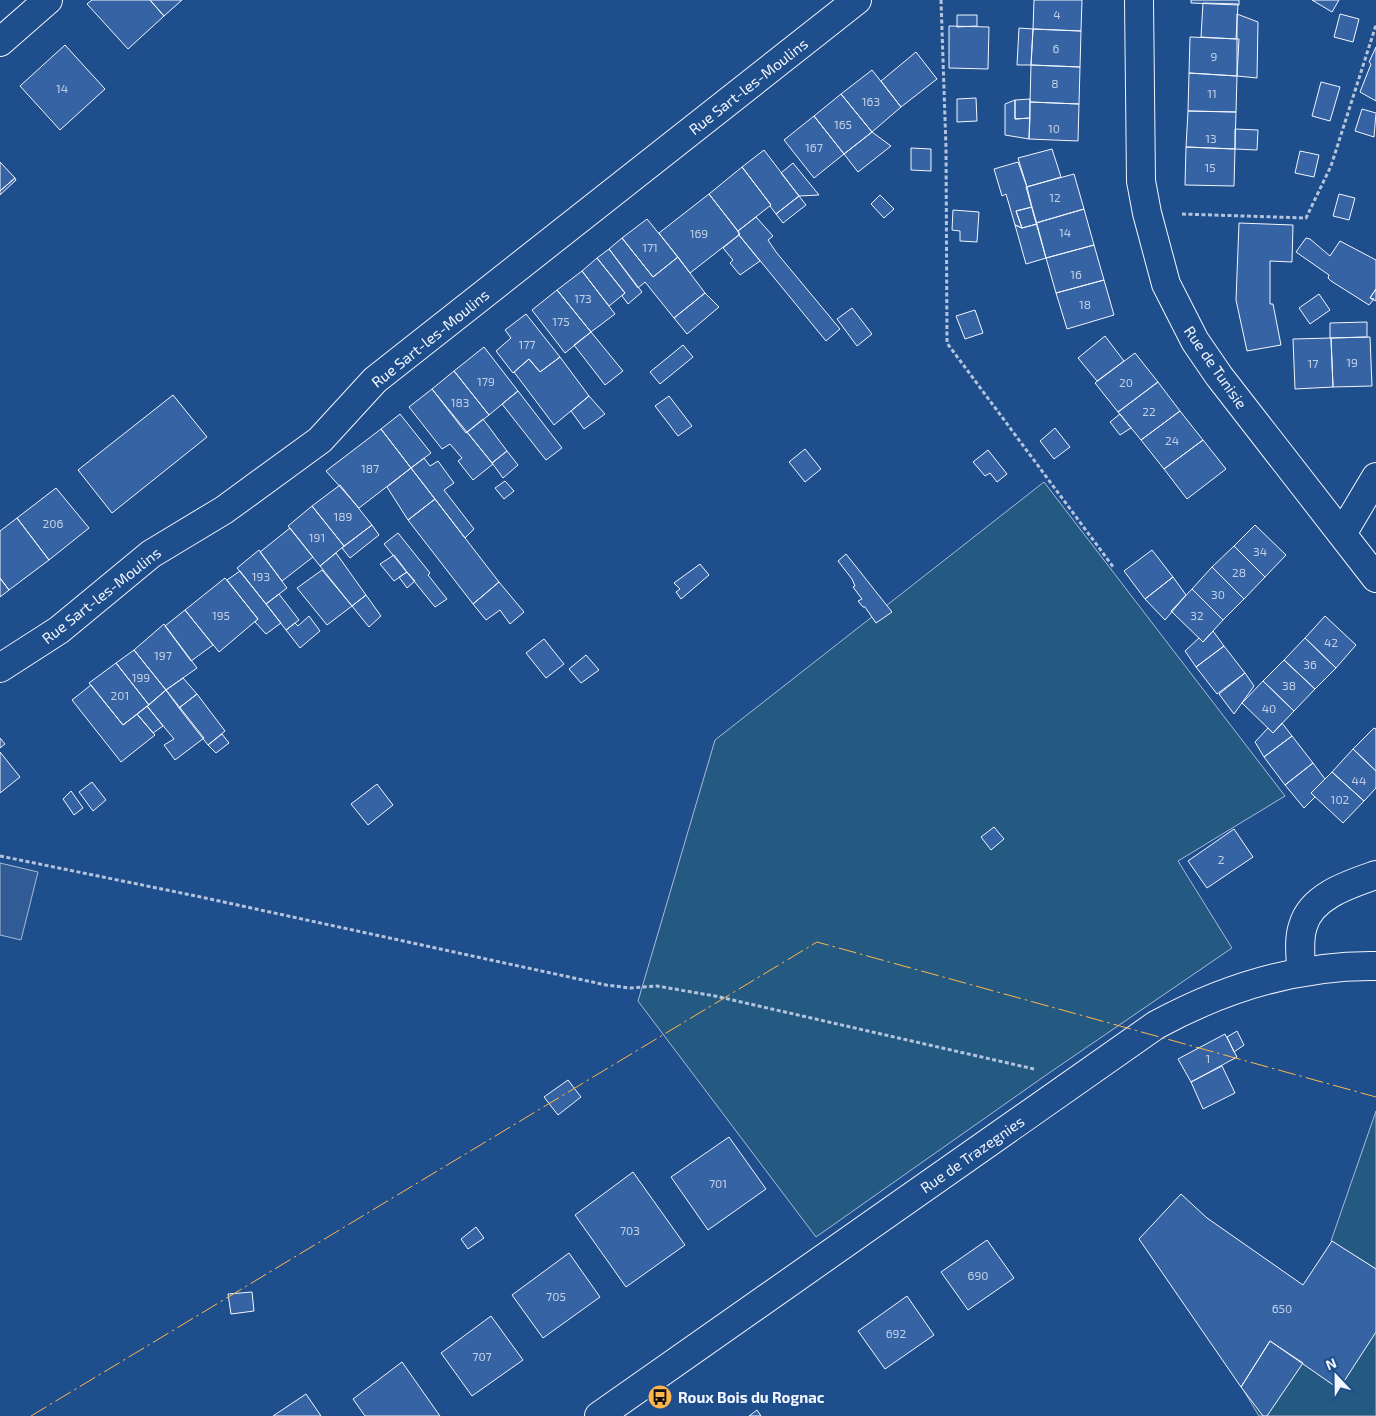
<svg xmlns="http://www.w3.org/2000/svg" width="1376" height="1416" viewBox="0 0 1376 1416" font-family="'Exo 2',sans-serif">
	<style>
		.green { fill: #245a82; stroke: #a8bbd7 }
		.parking { fill: #305b95; stroke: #a8bbd7 }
		.building { fill: #3563a3; stroke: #f2f6ff }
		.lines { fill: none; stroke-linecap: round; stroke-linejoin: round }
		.minor-casing { stroke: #f2f6ff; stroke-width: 30 }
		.major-casing { stroke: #f2f6ff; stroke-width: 30 }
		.path { stroke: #b3c4dc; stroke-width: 3; stroke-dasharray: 4 2.5; stroke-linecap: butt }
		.minor { stroke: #1f4e8c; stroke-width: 28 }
		.major { stroke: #1f4e8c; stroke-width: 28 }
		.power { stroke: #ffb74d; stroke-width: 1; stroke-dasharray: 18 4 2.5 4; stroke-linecap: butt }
		.labels { text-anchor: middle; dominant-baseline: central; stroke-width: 4; stroke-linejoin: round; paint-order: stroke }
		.number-label { font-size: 12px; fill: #c3d1e8 }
		.street-label { font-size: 15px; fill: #f2f6ff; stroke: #1f4e8c }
		.poi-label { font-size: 15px; font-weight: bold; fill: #f2f6ff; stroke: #1f4e8c; text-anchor: start }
	</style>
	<rect width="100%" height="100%" fill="#1f4e8c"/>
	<path class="green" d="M1044 482 1285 796 1178 861 1232 948 1049 1073 816 1237 638 1001 715 740Z
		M1376 1111V1269L1331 1241Z
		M1376 1331V1416H1259L1241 1386Z"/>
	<path class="parking" d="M0 863 38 872 21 940 0 935Z"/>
	<path class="building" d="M92 0H150L164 16 128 49 87 4Z
		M150 0H182L164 16Z
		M1034 0H1082L1081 31 1033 29Z
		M1191 0H1239V5L1191 3Z
		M1312 0H1339L1332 12Z
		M1203 3 1238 4 1236 39 1201 37Z
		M1237 14 1258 22 1257 78 1237 76Z
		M1340 14 1359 19 1353 42 1334 37Z
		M957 15H977V26L957 27Z
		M949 26 989 27 988 69 949 68Z
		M1019 28 1033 29 1031 65H1017Z
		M1033 29 1081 31 1080 67 1031 65Z
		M1190 37 1239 39 1237 76 1189 73Z
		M65 45 105 89 60 130 20 86Z
		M1376 47V101L1360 92 1371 64 1369 62Z
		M916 52 937 79 901 107 881 81Z
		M1031 65 1080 67 1079 104 1030 102Z
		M872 70 901 107 872 132 841 94Z
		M1189 73 1237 76 1236 112 1188 111Z
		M1321 82 1340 87 1330 121 1312 116Z
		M841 94 872 132 844 154 814 116Z
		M976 98 977 121 957 122V99Z
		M1030 99V118L1015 119V100Z
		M1015 100V119L1030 118 1029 139 1005 135V104Z
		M1030 102 1079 104 1078 141 1029 139Z
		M1362 109 1376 113 1374 137 1355 131Z
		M1188 111 1236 112 1235 149 1186 147Z
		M814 116 844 154 814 178 784 140Z
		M1235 129 1258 130 1257 150 1235 149Z
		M872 132 891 146 858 172 844 154Z
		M1186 147 1235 149 1234 186 1185 185Z
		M911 148 931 149V171L911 170Z
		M1052 149 1061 177 1027 187 1018 158Z
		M764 150 799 196 776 214 770 206 771 205 742 167Z
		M1300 151 1319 155 1314 177 1295 173Z
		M0 162 15 178 0 191Z
		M1018 162 1027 187 1032 207 1016 211 1022 228 1015 225 1006 194 1002 196 994 169Z
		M793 163 819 195 799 196 781 173Z
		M742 167 771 205 738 231 709 194Z
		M1074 174 1084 209 1036 223 1026 187Z
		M15 178 16 180 0 195V191Z
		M709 194 740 234 690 273 659 233Z
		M1339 194 1355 198 1349 220 1333 216Z
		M880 195 894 209 884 218 871 204Z
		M799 196 806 205 783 223 776 214Z
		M1032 207 1037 224 1022 228 1016 211Z
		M1084 209 1094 245 1046 258 1036 223Z
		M953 210 979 212 977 242 960 241V231L952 230Z
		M756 217 773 236 768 240 776 252 840 329 826 341 739 235 738 231Z
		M647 219 678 257 653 277 622 238Z
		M1239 223 1293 225 1292 262 1270 261V304H1273L1281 345 1247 351 1236 300Z
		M1037 224 1046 258 1026 264 1015 225 1022 228Z
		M739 235 760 261 740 275 730 263 733 260 723 248Z
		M622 238 653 277 678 257 705 293 674 318 645 282 638 288 609 249Z
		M1306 238 1310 239 1330 256 1340 241 1376 260V289L1370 298 1374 299 1369 305 1331 281 1328 278 1329 275 1296 252Z
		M1094 245 1104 280 1056 293 1046 258Z
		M609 249 642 292 628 304 622 296 625 293 597 258Z
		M597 258 625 293 609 306 582 271Z
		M582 271 615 314 591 332 557 290Z
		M1104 280 1114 315 1067 329 1056 293Z
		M1376 289V301L1370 298Z
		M557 290 591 332 565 353 532 310Z
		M705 293 719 307 687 334 674 318Z
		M1319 294 1330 310 1310 324 1299 308Z
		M852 308 872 334 857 346 837 319Z
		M975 310 983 333 965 339 956 316Z
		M526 314 560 357 540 372 529 359 513 373 496 351 511 338 505 330Z
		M1367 322V337L1330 338V323Z
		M591 332 623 371 605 385 574 345Z
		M1105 336 1124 361 1097 381 1078 358Z
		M1370 337 1372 386 1333 387 1331 338Z
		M1331 338 1333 387 1295 389 1293 339Z
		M683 345 693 357 660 384 650 372Z
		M484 347 518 391 489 415 454 371Z
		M1135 353 1158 382 1118 412 1095 383Z
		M560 357 589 396 554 425 514 372 529 359 540 372Z
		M454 371 489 415 466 433 432 389Z
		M1158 382 1180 411 1141 440 1118 412Z
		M432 389 493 464 473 480 458 461 462 458 450 444 442 449 409 407Z
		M518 391 562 448 546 460 502 404Z
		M173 395 207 437 112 513 78 470Z
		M589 396 605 414 584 429 571 411Z
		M669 396 692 426 678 436 655 406Z
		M1180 411 1203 440 1164 469 1141 440Z
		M400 414 431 453 411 468 381 429Z
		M1120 414 1131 428 1120 435 1110 422Z
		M483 419 507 451 492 463 467 432Z
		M1055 428 1070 447 1054 459 1040 441Z
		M381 429 411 468 359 508 326 471Z
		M1203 440 1226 469 1187 499 1164 469Z
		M805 449 821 469 805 482 789 462Z
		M988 450 1007 474 997 482 990 473 985 476 973 462Z
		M507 451 518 465 503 478 492 463Z
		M424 458 430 466 438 461 454 483 444 490 474 529 465 538 411 468Z
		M411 468 435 499 408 520 387 487Z
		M505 481 514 491 504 499 495 488Z
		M340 485 372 525 344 546 312 506Z
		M56 488 89 528 49 560 17 518Z
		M435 499 499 582 473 604 408 520Z
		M312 506 344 546 320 566 288 526Z
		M17 518 49 560 9 590 0 578V531Z
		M372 525 379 535 350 558 342 548Z
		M1255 525 1286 555 1265 577 1234 546Z
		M290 528 313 557 282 581 260 552Z
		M398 533 430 573 428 575 447 599 435 607 384 544Z
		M1234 546 1265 577 1244 599 1212 567Z
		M259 550 287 588 266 604 237 568Z
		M1152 550 1173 577 1145 599 1124 571Z
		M336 553 366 595 352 606 320 566Z
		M846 554 892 612 876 623 865 607H863L858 601 862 599 853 587 855 586 852 579 838 561Z
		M394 555 407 572 394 581 380 564Z
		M700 564 709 575 681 599 676 592 680 589 674 583Z
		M1212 567 1244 599 1223 620 1192 589Z
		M322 570 352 606 327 625 297 588Z
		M240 571 281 623 266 634 255 622 258 619 227 580Z
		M407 572 415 581 407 588 399 577Z
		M1173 577 1186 595 1165 620 1145 599Z
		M0 578 9 590 0 597Z
		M225 578 258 619 219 652 185 610Z
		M499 582 524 612 510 624 500 610 486 620 473 604Z
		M1192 589 1223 620 1203 642 1171 611Z
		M279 594 299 620 286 630 266 604Z
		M366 595 381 616 369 627 352 606Z
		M185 610 213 645 191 661 165 626Z
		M309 616 320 631 300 648 286 630 295 623 298 626Z
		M1325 616 1356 645 1336 668 1305 638Z
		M164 624 197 668 166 690 134 650Z
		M1213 631 1224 646 1196 667 1185 651 1199 638 1203 642Z
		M1305 638 1336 668 1315 689 1284 660Z
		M544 639 564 664 546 678 526 653Z
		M1224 646 1245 673 1217 694 1196 667Z
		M134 650 166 690 149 705 116 663Z
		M586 655 599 670 581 683 569 669Z
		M1284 660 1315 689 1294 711 1263 681Z
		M116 663 149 705 123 725 89 683Z
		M1245 673 1254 686 1234 714 1219 694Z
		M183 678 197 694 179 708 166 690Z
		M1263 681 1294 711 1273 733 1242 703Z
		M91 685 123 725 137 714 155 735 121 762 72 700Z
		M166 690 204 738 175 760 164 745 174 739 147 706Z
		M197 694 225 731 208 745 179 708Z
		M147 706 163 726 153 733 137 714Z
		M1282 723 1292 736 1264 757 1255 742 1268 728 1273 733Z
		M1374 728 1376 729V771L1353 749Z
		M222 734 229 743 216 753 208 745Z
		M1292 736 1313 763 1285 785 1264 757Z
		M0 738 5 744 0 748Z
		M1353 749 1376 771V788L1364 801 1332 772Z
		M0 752 20 777 0 793Z
		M1313 763 1325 779 1311 793 1315 797 1304 808 1285 785Z
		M1332 772 1364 801 1343 823 1311 793Z
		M92 782 106 800 93 811 79 792Z
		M377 784 393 805 368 825 351 804Z
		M71 791 83 808 74 815 63 799Z
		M994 827 1004 839 991 850 981 837Z
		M1234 829 1253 857 1207 888 1188 861Z
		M1237 1031 1244 1045 1234 1052 1227 1037Z
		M1225 1034 1237 1057 1191 1082 1178 1059Z
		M1222 1066 1235 1093 1203 1109 1191 1082Z
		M568 1080 581 1097 558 1115 544 1097Z
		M729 1137 766 1189 708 1230 671 1177Z
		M633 1172 685 1245 626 1287 575 1215Z
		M1181 1194 1207 1218 1303 1285 1332 1241 1376 1269V1332L1339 1389 1270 1341 1241 1387 1139 1239Z
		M476 1227 484 1238 468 1249 461 1239Z
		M987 1240 1014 1278 968 1310 941 1272Z
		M569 1253 600 1297 543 1338 512 1295Z
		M252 1292 254 1311 231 1314 228 1294Z
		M907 1296 934 1335 885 1369 858 1331Z
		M491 1316 523 1360 472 1396 441 1353Z
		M1270 1341 1303 1363 1267 1416H1263L1241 1387Z
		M402 1362 440 1416H365L353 1399Z
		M306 1394 321 1416H273Z
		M757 1410 761 1416H749Z"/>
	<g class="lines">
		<defs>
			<path id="minor" d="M1139 0 1141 181 1147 213 1166 284 1195 341 1219 376 1376 578
				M0 42 48 0
				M1342 534 1376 477
				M0 668 59 630 151 554 224 510 320 440 375 380 857 0
				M1301 972C1301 957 1298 940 1303 926 1311 896 1350 884 1376 875"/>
			<path id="major" d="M599 1416 1156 1025C1224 988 1299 965 1376 966"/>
		</defs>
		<use href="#minor" class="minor-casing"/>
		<use href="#major" class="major-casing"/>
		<path class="path" d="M941 0 946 148 947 343 1114 568
			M1182 214 1306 218 1331 166 1376 25
			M0 856 196 896 606 985 630 988 657 986 715 996 1034 1069"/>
		<use href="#minor" class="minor"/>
		<use href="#major" class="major"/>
		<path class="power" d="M31 1416 817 942 1376 1097"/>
	</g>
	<defs>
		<symbol id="bus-disc" viewBox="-11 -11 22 22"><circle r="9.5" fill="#ffb74d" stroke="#1f4e8c"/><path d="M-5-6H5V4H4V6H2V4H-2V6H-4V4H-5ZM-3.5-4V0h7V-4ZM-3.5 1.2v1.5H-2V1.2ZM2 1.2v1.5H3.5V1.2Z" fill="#111"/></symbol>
	</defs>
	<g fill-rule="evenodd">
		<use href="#bus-disc" x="646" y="1383" width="28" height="28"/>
	</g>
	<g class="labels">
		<g class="number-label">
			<text x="1057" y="14">4</text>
			<text x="1056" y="48">6</text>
			<text x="1214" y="56">9</text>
			<text x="1055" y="83">8</text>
			<text x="62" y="88">14</text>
			<text x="1212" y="93">11</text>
			<text x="871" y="101">163</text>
			<text x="843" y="124">165</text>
			<text x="1054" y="128">10</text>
			<text x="1211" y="138">13</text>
			<text x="814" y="147">167</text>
			<text x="1210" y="167">15</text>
			<text x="1055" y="197">12</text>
			<text x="1065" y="232">14</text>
			<text x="699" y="233">169</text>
			<text x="650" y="247">171</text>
			<text x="1076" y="274">16</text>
			<text x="583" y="298">173</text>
			<text x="1085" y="304">18</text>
			<text x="561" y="321">175</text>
			<text x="527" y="344">177</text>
			<text x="1352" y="362">19</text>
			<text x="1313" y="363">17</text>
			<text x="486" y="381">179</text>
			<text x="1126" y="382">20</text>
			<text x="460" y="402">183</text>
			<text x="1149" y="411">22</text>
			<text x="1172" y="440">24</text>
			<text x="370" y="468">187</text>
			<text x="343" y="516">189</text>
			<text x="53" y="523">206</text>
			<text x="317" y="537">191</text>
			<text x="1260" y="551">34</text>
			<text x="1239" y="572">28</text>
			<text x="261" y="576">193</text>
			<text x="1218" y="594">30</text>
			<text x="221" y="615">195</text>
			<text x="1197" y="615">32</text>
			<text x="1331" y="642">42</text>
			<text x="163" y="655">197</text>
			<text x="1310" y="664">36</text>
			<text x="141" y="677">199</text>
			<text x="1289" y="685">38</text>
			<text x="120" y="695">201</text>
			<text x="1269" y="708">40</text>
			<text x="1359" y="780">44</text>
			<text x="1340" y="799">102</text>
			<text x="1221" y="859">2</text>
			<text x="1208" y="1058">1</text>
			<text x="718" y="1183">701</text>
			<text x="630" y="1230">703</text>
			<text x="978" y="1275">690</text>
			<text x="556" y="1296">705</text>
			<text x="1282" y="1308">650</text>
			<text x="896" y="1333">692</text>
			<text x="482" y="1356">707</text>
		</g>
		<g class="street-label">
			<text transform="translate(748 86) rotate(-38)">Rue Sart-les-Moulins</text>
			<text transform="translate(430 338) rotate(-39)">Rue Sart-les-Moulins</text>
			<text transform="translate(1216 367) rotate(55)">Rue de Tunisie</text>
			<text transform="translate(101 595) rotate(-38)">Rue Sart-les-Moulins</text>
			<text transform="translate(972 1154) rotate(-35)">Rue de Trazegnies</text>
		</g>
		<g class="poi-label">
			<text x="678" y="1397">Roux Bois du Rognac</text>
		</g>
	</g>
	<g transform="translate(1336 1376) rotate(338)" stroke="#1f4e8c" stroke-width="4" paint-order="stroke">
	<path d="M0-4L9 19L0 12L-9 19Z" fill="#f2f6ff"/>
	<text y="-8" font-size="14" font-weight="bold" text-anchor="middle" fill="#f2f6ff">N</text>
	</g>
</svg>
